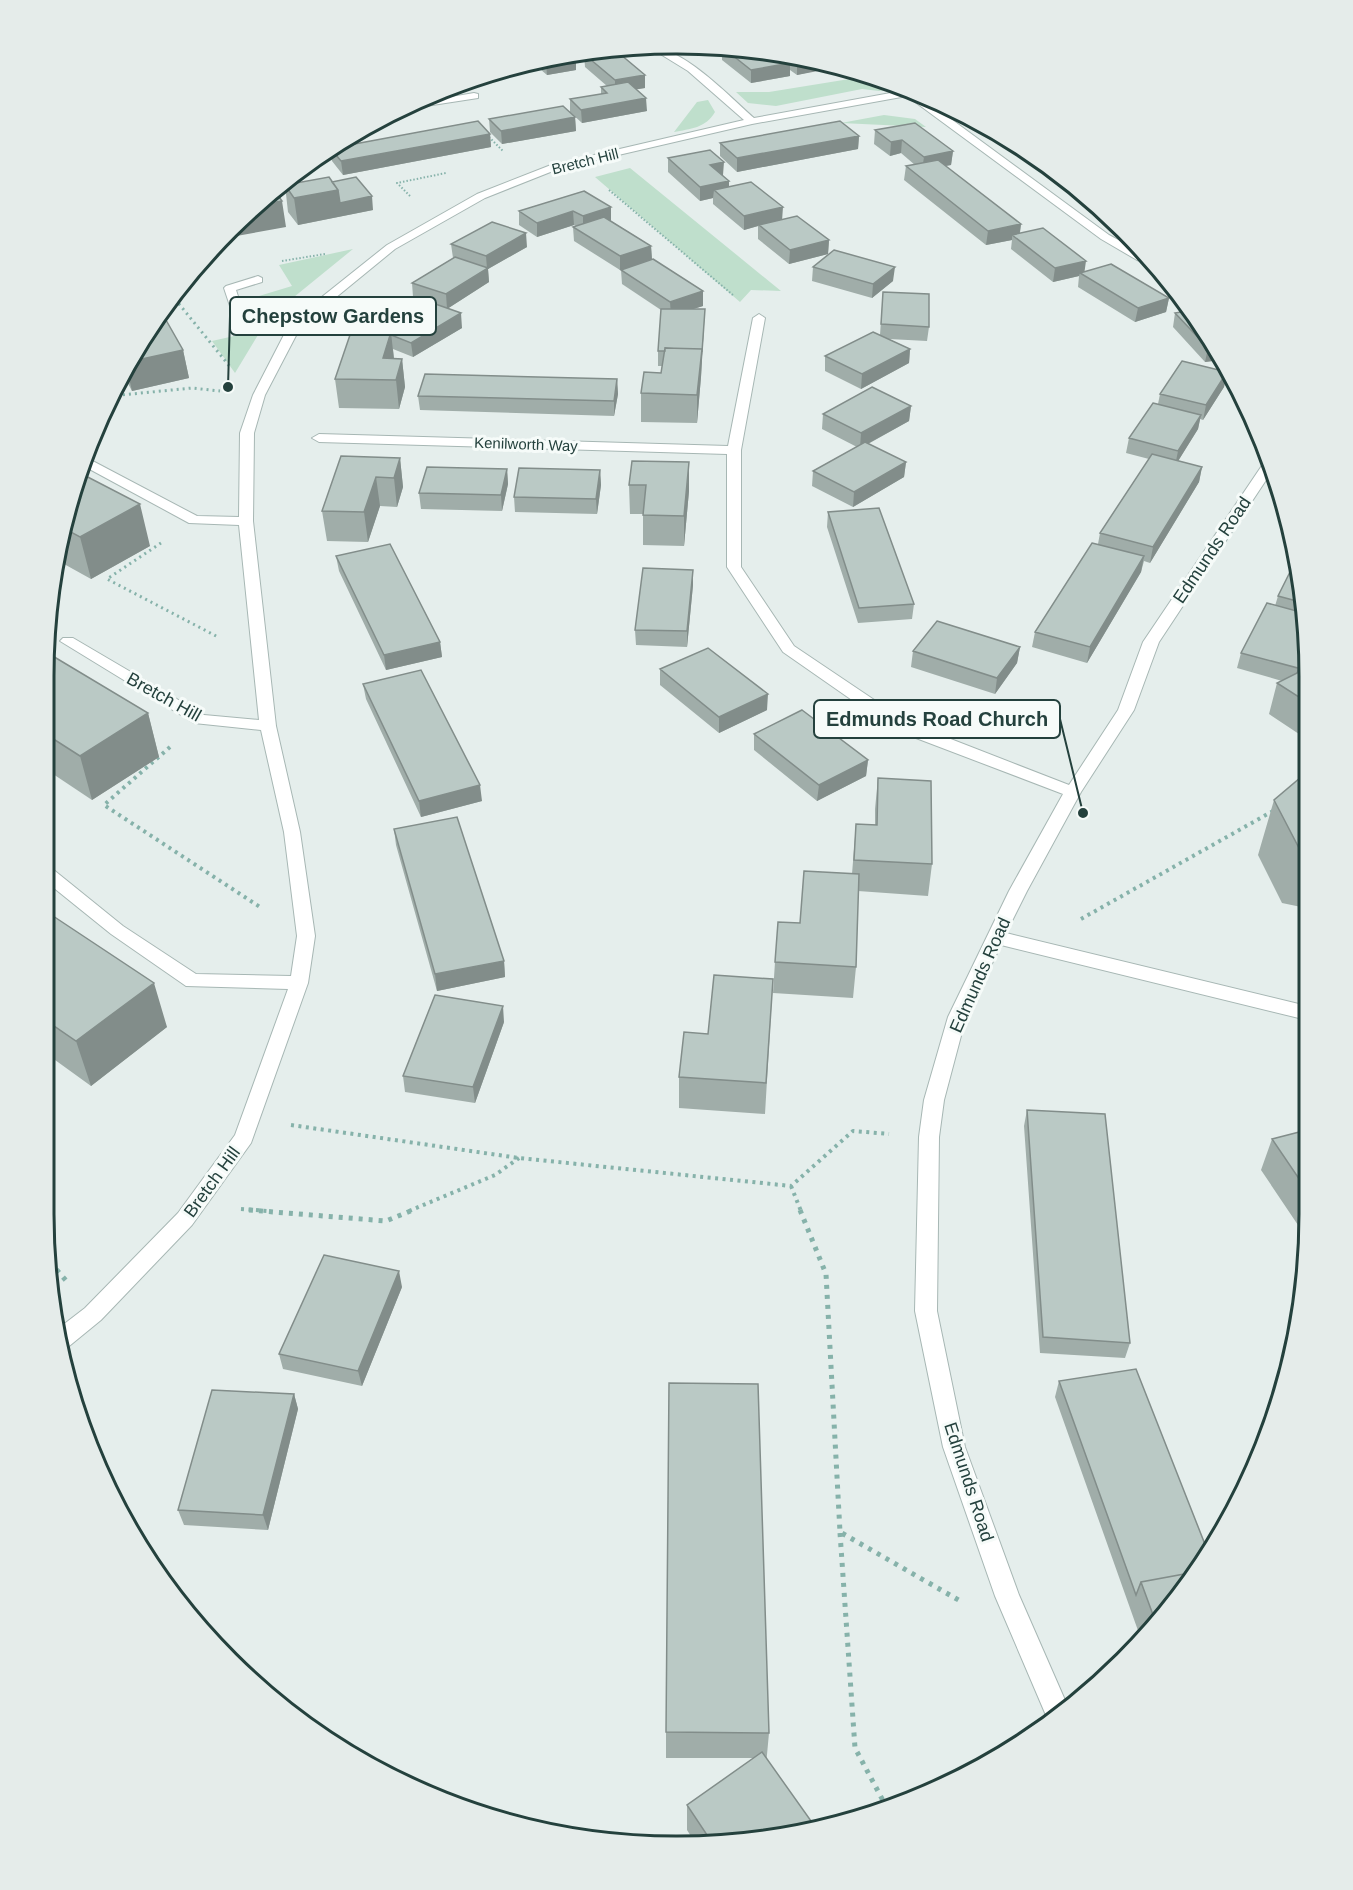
<svg xmlns="http://www.w3.org/2000/svg" width="1353" height="1890" viewBox="0 0 1353 1890" font-family="Helvetica,sans-serif">
	<style>
		.green { fill: #bfdfcc }
		.lines { fill: none; stroke-linecap: round; stroke-linejoin: round }
		.minor-casing { stroke: #a7b7b4; stroke-width: 2 }
		.path-far3 { stroke: #86b2aa; stroke-width: 2; stroke-dasharray: 1.5 2; stroke-linecap: butt }
		.path-far2 { stroke: #86b2aa; stroke-width: 3; stroke-dasharray: 2 4; stroke-linecap: butt }
		.path-far1 { stroke: #86b2aa; stroke-width: 4; stroke-dasharray: 3 4.5; stroke-linecap: butt }
		.path { stroke: #86b2aa; stroke-width: 5; stroke-dasharray: 4 6; stroke-linecap: butt }
		.minor { fill: #fff; fill-rule: evenodd }
		.wall { fill: #a0ada9 }
		.shaded-wall { fill: #828d8a }
		.building { fill: #bac9c5; stroke: #828d8a; stroke-width: 1.5 }
		.labels { text-anchor: middle; dominant-baseline: central; stroke-width: 6; stroke-linejoin: round; paint-order: stroke }
		.far-street-label { font-size: 15px; fill: #24413d; stroke: #f6fbf9 }
		.street-label { font-size: 18px; fill: #24413d; stroke: #f6fbf9 }
		.rim { fill: none; stroke: #24413d; stroke-width: 3 }
		.leader { fill: none; stroke: #24413d; stroke-width: 2 }
		.callout-dot { fill: #24413d; stroke: #f6fbf9; stroke-width: 2 }
		.callout { fill: #f6fbf9; stroke: #24413d; stroke-width: 2 }
		.callout-label { font-size: 20px; text-anchor: middle; font-weight: bold; fill: #24413d }
	</style>
	<rect width="100%" height="100%" fill="#e5eeec"/>
	<path class="green" d="M868 76 900 88 879 91 862 89 776 106 748 103 736 92H769Z
		M708 100 715 112C706 128 690 129 674 132L697 102Z
		M884 115 915 119 926 127 841 123Z
		M630 168 781 291 751 290 740 302 595 177Z
		M353 249 278 310 265 309 257 303 259 296 292 286 279 265Z
		M261 330 235 373 212 341Z"/>
	<g class="lines">
		<defs>
			<path id="minor" d="M649 47C682 46 730 97 754 118L907 90 917 94 1109 235 1150 257 1156 265 1137 260 1101 239 907 96 752 124 558 169 485 198 395 249 301 326 265 395 254 433 253 521 276 726 300 832 315 936 308 983 251 1143 192 1225 101 1320 68 1347 61 1349 59 1328 85 1308 178 1213 235 1135 288 989 186 986 111 934 44 880V865L50 867 123 926 196 974 291 976 297 936 284 832 261 730 194 723 60 641 63 638H73L204 715 259 720 239 525 189 523 82 465 85 457 197 516 239 517 240 433 253 395 288 327 235 321 224 288 226 286 258 276 262 278V282L236 290 244 315 293 320 387 245 477 194 551 165 744 120 688 71Z
				M474 93 478 94V98L400 110 416 103Z
				M759 314 765 318 741 450V567L794 646 907 722 1069 785 1118 710 1143 642 1265 461 1268 460 1272 471 1159 642 1134 710 1081 792 1027 891 1006 933 1307 1006V1020L1001 945 966 1017 944 1100 939 1137 937 1311 965 1447 1019 1595 1068 1707 1048 1720 995 1596 943 1447 915 1311 919 1137 924 1100 948 1017 1009 891 1063 794 895 730 783 652 727 567V454L319 442 312 438 319 434 728 446 753 318Z"/>
		</defs>
		<use href="#minor" class="minor-casing"/>
		<path class="path-far3" d="M489 137 503 151
			M609 190 734 296
			M410 196 397 183 446 173
			M282 261 325 254
			M187 278 201 276
			M173 297 176 300"/>
		<path class="path-far2" d="M175 299 231 368
			M111 396 192 388 220 391
			M161 543 107 579 218 637"/>
		<path class="path-far1" d="M170 747 104 805 260 907
			M1081 919 1273 811
			M291 1125 519 1158 791 1186 853 1131 889 1134
			M791 1186 801 1211
			M241 1209 268 1211
			M409 1211 495 1175 519 1158"/>
		<path class="path" d="M249 1210 386 1221 413 1210
			M800 1210 826 1274 840 1532 962 1602
			M50 1262 68 1283
			M840 1533 855 1748 888 1810"/>
		<use href="#minor" class="minor"/>
	</g>
	<path class="wall" d="M706 45H718L766 53 768 55 782 56V55L841 65 797 75 790 70V76L751 83 722 60V54L718 55Z
		M572 54 576 70 547 75 533 63Z
		M584 54 645 75V88L636 89 647 111 582 123 570 112V99L601 94V87L607 86 585 67Z
		M575 117 576 131 502 144 490 132 489 119Z
		M875 130 953 151 951 165 945 166 1021 224 1020 233 1085 272 1169 298 1166 312 1135 322 1078 287 1079 276 1053 282 1011 249 1012 240 986 245 904 180 906 166 915 165 901 153 890 156 874 144Z
		M490 134 491 147 343 175 332 161 330 150 333 148Z
		M859 136 858 149 737 172 720 156V143Z
		M668 158 723 175 729 187 782 219 829 240 828 254 789 264 758 239V226L744 230 713 204V198L700 201 668 172Z
		M332 182 373 210 298 225 288 212 285 185Z
		M584 191 611 221 651 246 652 260 703 291V306L693 309 704 324 701 377 697 423 641 422V393L661 373 662 366H658V351L661 310 622 284 621 270H620L574 241 573 227 576 226 574 225 537 237 519 225V211Z
		M451 244 527 247 488 269 489 282 447 309 462 328 413 357 393 349 394 358 402 359 405 387 399 409 339 408 335 379 375 332V329L424 301 413 297 412 283 453 258Z
		M813 267 893 281 872 298 812 281Z
		M883 292 929 327 927 341 889 339 910 349 909 363 861 389 825 371V356L880 335Z
		M1187 311 1220 360 1205 362 1173 327 1175 313Z
		M183 350 189 378 132 391 122 372 128 360Z
		M1227 372 1224 387 1203 420 1200 419 1198 429 1178 461 1202 467 1199 482 1150 563 1144 561 1141 572 1087 663 1032 647 1035 632 1098 544 1100 533 1149 459 1126 453 1129 438 1158 404 1160 394Z
		M617 379 618 394 614 416 420 410 418 396Z
		M911 406 909 421 868 444 906 462 904 477 853 507 812 486 813 471 857 447 822 429 823 414Z
		M400 458 403 487 397 507 380 506 368 542 327 541 322 511Z
		M632 461 689 491 684 546 643 545V514H630L629 485Z
		M507 469 508 484 502 511 421 509 419 493Z
		M600 470 601 485 597 514 515 512 514 497Z
		M80 473 150 546 91 579 55 559 56 553Z
		M828 512 914 604 912 619 858 623 827 527Z
		M1296 553 1304 594V660L1299 672 1305 669V738L1269 714 1277 683 1282 681 1237 668 1241 653 1275 606 1278 596 1297 558H1295Z
		M336 556 440 642 442 657 386 670 339 571Z
		M693 585 687 647 636 645 635 630Z
		M1020 647 1017 663 995 694 911 667 913 651Z
		M660 669 767 710 719 733 660 685Z
		M44 676 148 713 159 757 92 800 44 768Z
		M363 684 482 801 421 817 366 699Z
		M754 734 868 760 866 776 817 801 754 750Z
		M1305 777 1306 908 1282 903 1258 855 1274 800Z
		M878 778 932 864 928 896 858 891 856 967 853 998 773 993 775 962 800 923 852 874 856 824 875 825V809Z
		M394 829 504 961 505 977 437 991 396 845Z
		M44 910 167 1027 91 1086 44 1052Z
		M773 979 765 1114 679 1108V1077L708 1034Z
		M504 1022 475 1103 405 1092 403 1076Z
		M1027 1110 1130 1343 1125 1358 1040 1353 1024 1126Z
		M1307 1130 1308 1233 1304 1234 1261 1170 1272 1139Z
		M402 1287 362 1386 283 1369 279 1354Z
		M1059 1381 1178 1599 1141 1639 1055 1397Z
		M294 1394 298 1409 268 1530 184 1525 178 1510Z
		M666 1732 769 1733 759 1841H694L687 1830V1805L754 1758H666Z"/>
	<path class="shaded-wall" d="M718 45 746 50 722 47V54L718 55Z
		M576 57V70L547 75 546 63Z
		M809 60 841 65 844 66 797 75V62Z
		M790 63V76L751 83V70Z
		M645 75V88L615 93V80Z
		M646 98 647 111 582 123 581 110Z
		M575 117 576 131 502 144 501 131Z
		M490 134 491 147 343 175 341 161Z
		M859 136 858 149 737 172V158Z
		M902 140 901 153 890 156 891 142Z
		M953 151 951 165 922 170 924 157Z
		M724 162 723 175 710 178V165Z
		M729 181V195L714 190 713 198 700 201V187Z
		M338 190 372 196 373 210 298 225 294 198Z
		M282 201 286 227 220 239 254 206Z
		M611 207V221L583 230V216Z
		M783 207 782 221 759 225 758 226 744 230V216Z
		M573 211 574 225 537 237V223Z
		M1021 224 1019 238 1012 235V240L986 245 988 231Z
		M526 233 527 247 488 269 489 282 447 309 446 294 487 269 486 256Z
		M829 240 828 254 789 264 790 250Z
		M651 246 652 260 620 270V256Z
		M1086 261 1084 275 1080 273 1079 276 1053 282 1055 268Z
		M895 267 893 281 872 298 873 284Z
		M703 291V306L671 316 670 302Z
		M1169 298 1166 312 1135 322 1138 308Z
		M705 309 701 377 697 423V395Z
		M461 313 462 328 413 357 411 343Z
		M391 332 394 360 383 358Z
		M1211 347 1220 360 1205 362 1208 348Z
		M910 349 909 363 861 389 862 374Z
		M183 350 189 378 132 391 126 365 128 362Z
		M402 359 405 387 399 409 396 380Z
		M1227 372 1224 387 1203 420 1206 405Z
		M617 379 618 394 614 416V401Z
		M911 406 909 421 860 448 861 433Z
		M1201 415 1198 429 1175 466 1178 451Z
		M400 458 403 487 397 507 394 478Z
		M689 462V491L684 546V516Z
		M906 462 904 477 853 507 854 492Z
		M1202 467 1199 482 1150 563 1153 547Z
		M507 469 508 484 502 511 501 495Z
		M600 470 601 485 597 514 596 499Z
		M376 477 380 506 368 542 364 512Z
		M140 504 150 546 91 579 80 537Z
		M1144 556 1141 572 1087 663 1090 647Z
		M693 570V585L687 647V631Z
		M440 642 442 657 386 670 384 655Z
		M1020 647 1017 663 995 694 997 678Z
		M1304 654V660L1293 684 1298 668Z
		M768 694 767 710 719 733V717Z
		M148 713 159 757 92 800 80 756Z
		M868 760 866 776 817 801 819 785Z
		M480 785 482 801 421 817 419 801Z
		M504 961 505 977 437 991 435 974Z
		M154 983 167 1027 91 1086 76 1041Z
		M503 1006 504 1022 475 1103 473 1087Z
		M1308 1224V1233L1304 1234Z
		M399 1271 402 1287 362 1386 358 1371Z
		M294 1394 298 1409 268 1530 263 1515Z"/>
	<path class="building" d="M727 46 766 53 768 55 772 54 780 55 790 63 751 70 722 47Z
		M614 49 645 75 615 80 584 54Z
		M572 54 576 57 546 63 544 61Z
		M790 57 809 60 797 62Z
		M628 82 646 98 581 110 570 99 607 93 601 87Z
		M563 106 575 117 501 131 489 119Z
		M478 121 490 134 341 161 331 149 333 148Z
		M840 121 859 136 737 158 720 143Z
		M915 123 953 151 924 157 902 140 891 142 875 130Z
		M710 150 724 162 710 165 729 181 700 187 668 158Z
		M938 160 1021 224 988 231 906 166Z
		M329 177 338 190 294 198 285 185Z
		M356 177 372 196 340 203 338 190 332 182Z
		M751 182 783 207 744 216 714 190Z
		M274 190 282 201 254 206 259 200Z
		M584 191 611 207 583 216 573 211 537 223 519 211Z
		M797 216 829 240 790 250 759 225Z
		M604 217 651 246 620 256 573 227Z
		M492 222 526 233 486 256 451 244Z
		M1043 228 1086 261 1055 268 1012 235Z
		M834 250 895 267 873 284 813 267Z
		M455 257 488 268 446 294 412 283Z
		M653 259 703 291 670 302 621 270Z
		M1111 264 1169 298 1138 308 1080 273Z
		M883 292 929 294V327L881 324Z
		M424 300 461 313 411 343 391 335V332H383L375 329Z
		M661 309H705L702 352V349L665 348V351H658Z
		M1187 311 1211 347 1208 348 1175 313Z
		M162 313 183 350 128 362V360Z
		M351 332H391L383 358 402 359 396 380 335 379Z
		M873 332 910 349 862 374 825 356Z
		M665 348 702 349 697 395 641 393 644 372 661 373Z
		M1182 361 1227 372 1206 405 1160 394Z
		M425 374 617 379 614 401 418 396Z
		M872 387 911 406 861 433 823 414Z
		M1153 403 1201 415 1178 451 1129 438Z
		M865 442 906 462 854 492 813 471Z
		M1152 454 1202 467 1153 547 1100 533Z
		M341 456 400 458 394 478 376 477 364 512 322 511Z
		M632 461 689 462 684 516 643 515 646 485H629Z
		M427 467 507 469 501 495 419 493Z
		M519 468 600 470 596 499 514 497Z
		M80 473 140 504 80 537 63 528Z
		M879 508 914 604 859 608 828 512Z
		M1092 543 1144 556 1090 647 1035 632Z
		M390 544 440 642 384 655 336 556Z
		M1297 558 1304 594V603L1278 596Z
		M643 568 693 570 687 631 635 630Z
		M1267 603 1304 613V654L1298 668 1241 653Z
		M937 621 1020 647 997 678 913 651Z
		M708 648 768 694 719 717 660 669Z
		M46 652 148 713 80 756 44 733V676Z
		M1305 669V701L1277 683Z
		M421 670 480 785 419 801 363 684Z
		M802 710 868 760 819 785 754 734Z
		M1305 777 1306 849 1299 848 1274 800 1300 778Z
		M878 778 931 781 932 864 854 860 856 824 877 825Z
		M457 817 504 961 435 974 394 829Z
		M804 871 859 874 856 967 775 962 778 922 800 923Z
		M44 910 154 983 76 1041 44 1019Z
		M714 975 773 979 766 1083 679 1077 684 1032 708 1034Z
		M435 995 503 1006 473 1087 403 1076Z
		M1027 1110 1105 1114 1130 1343 1043 1337Z
		M1307 1130 1308 1192 1272 1139Z
		M324 1255 399 1271 358 1371 279 1354Z
		M1136 1369 1208 1552 1195 1572 1141 1582 1136 1595 1059 1381Z
		M669 1383 758 1384 769 1733 666 1732Z
		M212 1390 294 1394 263 1515 178 1510Z
		M1195 1572 1178 1599 1156 1623 1141 1582Z
		M762 1752 816 1828 759 1841H711L687 1805Z"/>
	<g class="labels">
		<g class="far-street-label">
			<text transform="translate(585 161) rotate(-14)">Bretch Hill</text>
			<text transform="translate(526 444) rotate(2)">Kenilworth Way</text>
		</g>
		<g class="street-label">
			<text transform="translate(1212 550) rotate(-56)">Edmunds Road</text>
			<text transform="translate(164 697) rotate(29)">Bretch Hill</text>
			<text transform="translate(980 975) rotate(-66)">Edmunds Road</text>
			<text transform="translate(212 1182) rotate(-54)">Bretch Hill</text>
			<text transform="translate(969 1482) rotate(72)">Edmunds Road</text>
		</g>
	</g>
	<path d="M0 0H1353V1890H0ZM676 54H677A622 622 0 0 1 1299 676V1214A622 622 0 0 1 677 1836H676A622 622 0 0 1 54 1214V676A622 622 0 0 1 676 54Z" fill="#e5ecea" fill-rule="evenodd"/>
	<path class="rim" d="M676 54H677A622 622 0 0 1 1299 676V1214A622 622 0 0 1 677 1836H676A622 622 0 0 1 54 1214V676A622 622 0 0 1 676 54Z"/>
	<path class="leader" d="M228 387L230 316M1083 813L1060 719"/>
	<g class="callout-dot">
		<circle cx="228" cy="387" r="6"/>
		<circle cx="1083" cy="813" r="6"/>
	</g>
	<g class="callout">
		<rect x="230" y="297" width="206" height="38" rx="6"/>
		<rect x="814" y="700" width="246" height="38" rx="6"/>
	</g>
	<g class="callout-label">
		<text x="333" y="323">Chepstow Gardens</text>
		<text x="937" y="726">Edmunds Road Church</text>
	</g>
</svg>
